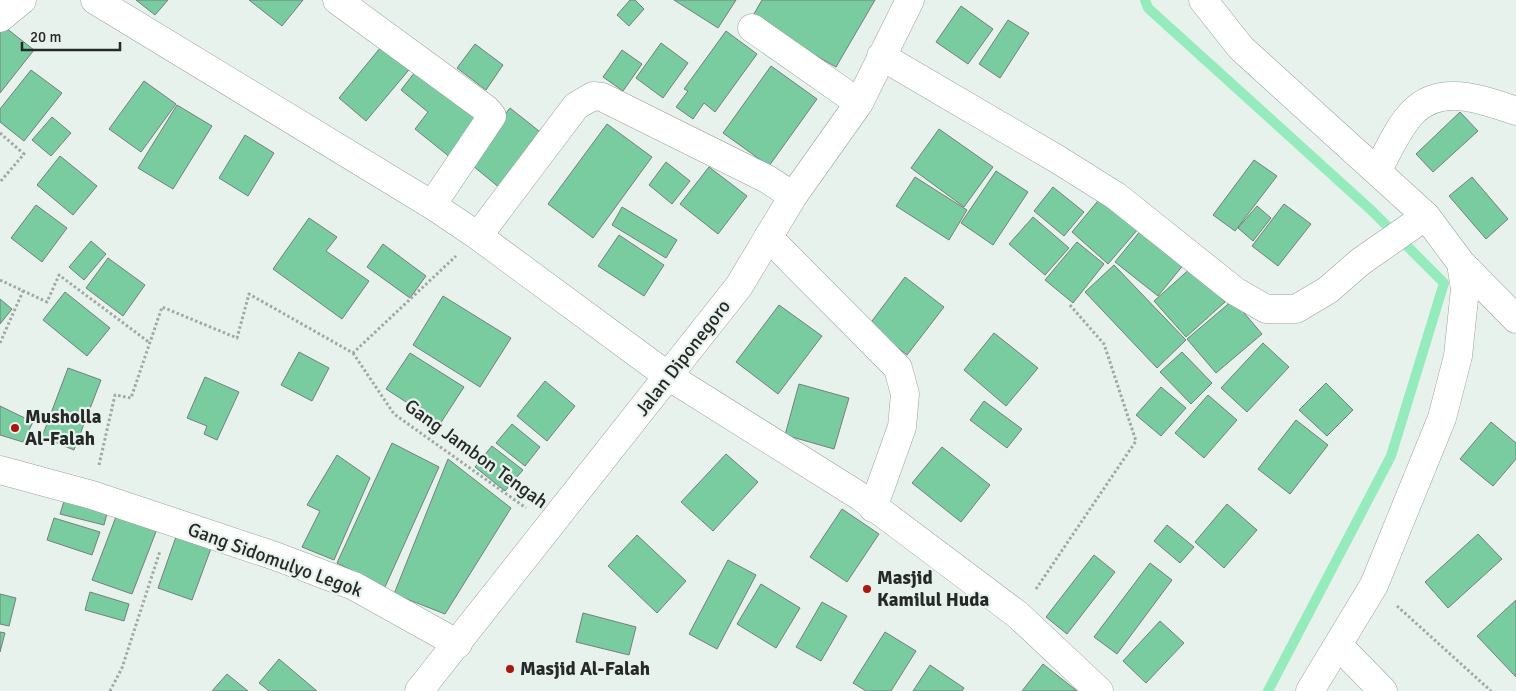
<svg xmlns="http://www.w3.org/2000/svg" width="1516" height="691" viewBox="0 0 1516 691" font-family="Signika,sans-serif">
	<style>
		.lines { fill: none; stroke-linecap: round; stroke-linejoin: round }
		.stream { stroke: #96ebbd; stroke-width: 10 }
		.building { fill: #78cca0; stroke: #767f7a }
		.minor-casing { stroke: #9aa39e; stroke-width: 29 }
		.major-casing { stroke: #9aa39e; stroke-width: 29 }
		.path { stroke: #a0a8a4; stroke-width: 3; stroke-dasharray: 2.5 2.5; stroke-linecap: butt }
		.minor { stroke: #fff; stroke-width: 28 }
		.major { stroke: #fff; stroke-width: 28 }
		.poi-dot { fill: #a9180c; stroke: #e8f2ec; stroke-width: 2 }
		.labels { text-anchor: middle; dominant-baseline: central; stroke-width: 4.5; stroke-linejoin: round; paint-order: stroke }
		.street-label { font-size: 19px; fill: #252927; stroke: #e8f2ec }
		.poi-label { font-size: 19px; font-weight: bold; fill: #252927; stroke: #e8f2ec; text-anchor: start }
	</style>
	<rect width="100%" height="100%" fill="#e8f2ec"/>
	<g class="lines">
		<path class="stream" d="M1145 0 1148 8 1371 210 1444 283 1391 456 1268 691"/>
	</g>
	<path class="building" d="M136 0H168L155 15Z
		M249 0H303L282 26Z
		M630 0H635L644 9 629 26 617 15Z
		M674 0H736L718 28Z
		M762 0H875L836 67 751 19Z
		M961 6 993 29 968 64 936 42Z
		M1008 20 1029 33 1000 78 979 64Z
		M1 24 34 50 0 93V26Z
		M726 31 757 54 715 112 704 103 693 119 676 107 688 91 684 89Z
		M385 42 413 65 366 121 339 98Z
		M661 43 688 63 663 98 636 78Z
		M475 44 503 65 486 90 457 68Z
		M622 50 642 64 623 91 603 77Z
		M422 63 486 115 451 158 415 129 428 112 401 90Z
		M771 66 817 99 769 166 723 133Z
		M31 70 62 93 24 141 0 122V109Z
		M144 81 176 104 141 152 109 129Z
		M177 105 212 126 173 189 138 168Z
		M510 108 549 139 506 193 467 161Z
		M1460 112 1478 131 1433 172 1416 154Z
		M52 117 71 133 51 156 32 140Z
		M607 124 652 157 593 238 548 204Z
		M939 129 993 167 964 207 911 168Z
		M245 135 274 153 248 196 219 178Z
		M60 156 97 186 73 215 37 185Z
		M1254 160 1277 176 1235 231 1213 215Z
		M666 162 690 181 672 204 649 185Z
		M709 167 747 196 718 234 680 204Z
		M996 171 1028 192 993 245 961 223Z
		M915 177 967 210 949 240 896 206Z
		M1472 177 1508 219 1486 239 1449 196Z
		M1053 187 1084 212 1064 236 1034 211Z
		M1102 196 1139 228 1108 264 1072 232Z
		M1284 204 1311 224 1278 266 1252 246Z
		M36 205 67 228 42 262 11 238Z
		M1257 206 1271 218 1253 241 1238 228Z
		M622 207 677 240 666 258 612 225Z
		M1033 217 1069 248 1045 275 1009 244Z
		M309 218 337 237 326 251 369 281 342 319 273 269Z
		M1146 224 1189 258 1158 296 1115 262Z
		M619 235 664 265 644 296 598 266Z
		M91 241 106 254 84 280 69 267Z
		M1077 242 1104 264 1073 303 1045 280Z
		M383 244 426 276 410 298 367 267Z
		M108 258 145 285 123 316 86 288Z
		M1114 265 1186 340 1157 368 1085 292Z
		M1193 266 1225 302 1186 337 1154 301Z
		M905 277 944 307 907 355 869 325Z
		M65 292 110 328 87 356 43 320Z
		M443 296 511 338 480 387 413 345Z
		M0 299 12 309 0 324Z
		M1233 300 1262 334 1216 373 1187 339Z
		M779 305 822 336 778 394 736 362Z
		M994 333 1038 368 1006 406 964 370Z
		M1263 343 1289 367 1247 412 1221 388Z
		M299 352 329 368 312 401 281 385Z
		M1182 352 1212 383 1191 404 1160 372Z
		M410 353 464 387 440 424 386 389Z
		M68 368 101 380 74 450 42 437Z
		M205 377 239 392 217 440 204 434 207 426 187 418Z
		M545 381 575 406 547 441 517 416Z
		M1326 383 1353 410 1327 436 1299 410Z
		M799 384 849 398 834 449 785 435Z
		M1161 387 1186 408 1161 436 1136 415Z
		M1208 395 1237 420 1204 458 1175 433Z
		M984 401 1022 429 1007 448 970 420Z
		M0 406 33 422 23 442 0 435Z
		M1296 420 1328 445 1290 494 1258 469Z
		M1491 422 1516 443V459L1493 486 1460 459Z
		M512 424 540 447 525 466 496 443Z
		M392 443 439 467 385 587 337 563Z
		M492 446 523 470 505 491 475 467Z
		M942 447 990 485 961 522 912 483Z
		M726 454 758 482 713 531 681 502Z
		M337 455 370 478 334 560 302 547 320 511 307 505Z
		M448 459 511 508 445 614 394 594Z
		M66 495 109 506 104 525 60 514Z
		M1227 504 1257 530 1224 568 1195 542Z
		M842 509 879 534 847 582 810 557Z
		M117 514 157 529 132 594 92 580Z
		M54 518 100 532 92 555 47 540Z
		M1167 525 1194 547 1180 563 1154 541Z
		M178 531 213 543 192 600 158 588Z
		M1478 534 1502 559 1448 608 1425 582Z
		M637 535 686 581 657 613 608 566Z
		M1094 555 1115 572 1067 634 1046 617Z
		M728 560 756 575 717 649 689 634Z
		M1150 563 1172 580 1117 654 1094 637Z
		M761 584 800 608 776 648 737 624Z
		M90 592 129 604 124 621 85 610Z
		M0 594 16 598 9 626 0 624Z
		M1516 600V677L1477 636Z
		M822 602 847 616 821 661 796 647Z
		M583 613 636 627 629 655 576 642Z
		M1160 621 1184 643 1146 683 1123 661Z
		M0 632 5 633 0 652Z
		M885 632 916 651 891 691H866L853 683Z
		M279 659 317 691H269L259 683Z
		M1043 664 1077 691H1022Z
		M930 665 964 688 962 691H913Z
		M227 674 248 691H212Z"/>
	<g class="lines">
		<defs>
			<path id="minor" d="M95 0 432 205 478 236 668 376 861 497 1018 615 1099 691
				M337 0 486 109 492 116 432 205
				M1203 0 1241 48 1426 216 1461 263 1465 289 1458 356 1442 418 1374 585 1310 691
				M0 18 22 0
				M752 28 859 103
				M881 56 1057 159 1116 196 1235 291 1266 309H1296L1328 290 1360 262 1426 216
				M1377 171C1388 152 1398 127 1413 112 1441 83 1484 100 1516 111
				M478 236 576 106 593 96 602 97 767 179 793 196
				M768 237 898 368 905 394 902 427 873 508
				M1461 263 1516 319
				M0 470 92 495 275 556 354 586 458 644
				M1339 646 1383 691"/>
			<path id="major" d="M419 691 739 286 793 196 859 103 910 0"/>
		</defs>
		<use href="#minor" class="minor-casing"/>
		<use href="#major" class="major-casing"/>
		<path class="path" d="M0 133 24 154 0 182
			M0 280 47 302 59 275 150 343
			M0 343 23 291
			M353 353 394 414 526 508
			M99 465 115 395 131 398 162 307 237 338 249 294 353 353 456 256
			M1036 589 1136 441 1104 344 1069 304
			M1397 606 1491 691
			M110 691 122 668 160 551"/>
		<use href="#minor" class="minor"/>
		<use href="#major" class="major"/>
	</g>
	<g class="poi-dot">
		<circle cx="15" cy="428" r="5"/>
		<circle cx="867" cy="589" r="5"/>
		<circle cx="510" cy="669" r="5"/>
	</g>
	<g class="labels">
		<g class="street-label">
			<text transform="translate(683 358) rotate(-52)">Jalan Diponegoro</text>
			<text transform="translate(476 454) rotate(36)">Gang Jambon Tengah</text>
			<text transform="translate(275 560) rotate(20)">Gang Sidomulyo Legok</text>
		</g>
		<g class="poi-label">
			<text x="25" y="417">Musholla<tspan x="25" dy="22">Al-Falah</tspan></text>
			<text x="877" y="578">Masjid<tspan x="877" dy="22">Kamilul Huda</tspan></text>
			<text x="520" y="669">Masjid Al-Falah</text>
		</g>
	</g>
	<path d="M22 42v8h98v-8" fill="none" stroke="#252927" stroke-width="2.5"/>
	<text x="30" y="42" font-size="15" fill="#252927" stroke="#e8f2ec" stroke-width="4" paint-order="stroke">20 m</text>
</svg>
